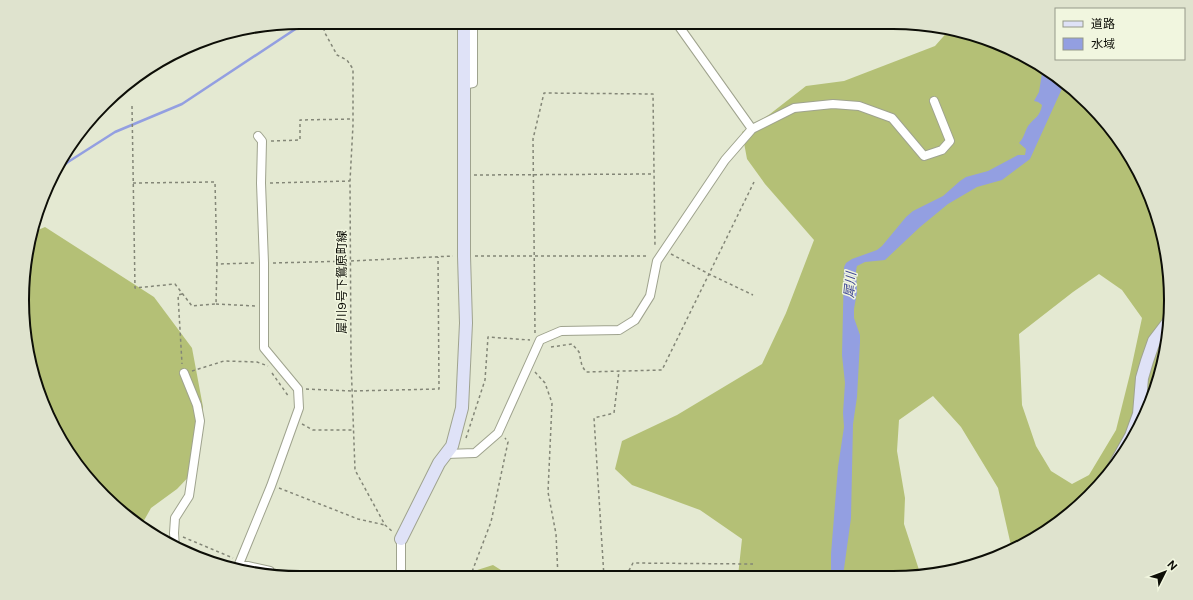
<svg xmlns="http://www.w3.org/2000/svg" width="1193" height="600" viewBox="0 0 1193 600" font-family="'Public Sans','Noto Sans JP',sans-serif">
	<style>
		.forest { fill: #b4c076; fill-rule: evenodd }
		.water { fill: #939fe1 }
		.lines { fill: none; stroke-linecap: round; stroke-linejoin: round }
		.stream { stroke: #939fe1; stroke-width: 2.5 }
		.street-casing { stroke: #9fa38e; stroke-width: 10 }
		.secondary-casing { stroke: #9fa38e; stroke-width: 14 }
		.path { stroke: #838677; stroke-width: 1.5; stroke-dasharray: 3 3; stroke-linecap: butt }
		.street { stroke: #fff; stroke-width: 8 }
		.secondary { stroke: #dfe2f7; stroke-width: 12 }
		.labels { text-anchor: middle; dominant-baseline: central; stroke-width: 3; stroke-linejoin: round; paint-order: stroke }
		.street-label { font-size: 12px; fill: #0d0e07; stroke: #f1f6df }
		.water-label { font-size: 13px; font-style: italic; fill: #3e4594; stroke: #f1f6df }
		.rim { fill: none; stroke: #0d0e07; stroke-width: 2 }
	</style>
	<rect width="100%" height="100%" fill="#e4e9d2"/>
	<path class="forest" d="M950 29 965 31 1016 51 1062 79 1102 117 1134 161 1156 210 1169 263 1170 318 1162 372 1142 423 1113 469 1062 521 1012 550 998 488 961 427 933 396 899 420 897 451 905 498 904 524 921 576H738L742 539 700 510 632 485 615 469 622 441 677 415 762 364 786 313 814 240 765 184 747 159 742 132 770 114 806 86 844 81 935 46ZM1099 274 1122 290 1142 318 1130 374 1116 430 1089 475 1072 484 1051 471 1036 446 1022 405 1019 334 1073 292Z
		M45 227 154 297 192 348 203 407 198 467 177 489 151 508 142 524 103 496 51 423 24 336 27 246 31 233Z
		M493 565 512 577H470L471 572Z"/>
	<path class="water" d="M1043 67 1065 82 1030 159 1002 180 977 187 948 204 920 227 885 260 865 262 857 266 856 271 857 292 854 309V318L860 335V342L857 397 853 424 851 518 843 576H831V554L838 467 844 427 843 413 845 383 842 355 844 267 846 263 852 259 877 250 882 246 906 217 913 211 943 196 960 181 966 177 988 171 1018 155H1025L1026 149 1019 143C1024 138 1025 131 1028 126 1035 117 1040 117 1042 105L1038 102 1034 101 1039 92Z"/>
	<g class="lines">
		<path class="stream" d="M53 174 68 162 115 132 182 104 306 22"/>
		<defs>
			<path id="street" d="M674 22 678 25 752 129
				M463 85 473 83V22
				M258 136 262 141 261 183 264 263V348L298 389 299 408 271 486 239 564 270 571 272 576
				M446 454 475 453 498 433 540 340 561 331 619 330 635 320 650 296 657 261 725 160 752 129 794 108 833 104 859 106 892 118 924 156 942 150 950 141 934 101
				M401 539V577
				M175 548 174 533 175 518 189 496 200 421 197 405 184 373"/>
			<path id="secondary" d="M1111 472 1131 436 1139 414 1142 378 1147 361 1154 341 1170 320
				M401 539 439 463 452 446 462 408 466 323 464 256V22"/>
		</defs>
		<use href="#street" class="street-casing"/>
		<use href="#secondary" class="secondary-casing"/>
		<path class="path" d="M322 22 325 33 337 55 347 60 353 69V125L350 181 351 361 355 470 385 525 393 532
			M132 106 135 288 175 284 192 306 216 304 217 264 255 263
			M271 141 300 140V120L353 119
			M474 175 654 174
			M133 183 215 182 217 264
			M270 183 350 181
			M671 254 709 274 753 295
			M475 256H649
			M273 263 351 261 453 256
			M182 294 178 295 182 364
			M216 304 256 306
			M535 333 533 139 544 93 653 94 655 247
			M551 347 572 344 579 352 582 366 586 372 662 370 754 182
			M192 371 224 361 257 362 268 366
			M535 372 545 383 552 403 548 492 556 534 558 577
			M272 373 289 397
			M306 389 352 391 439 389 438 257
			M302 424 313 430H353
			M466 438 485 380 488 337 530 340
			M279 488 358 519 385 525
			M183 537 233 558
			M626 576 633 563 753 564
			M470 577 491 522 508 442 505 438
			M604 577 594 418 614 413 619 371"/>
		<use href="#street" class="street"/>
		<use href="#secondary" class="secondary"/>
	</g>
	<g class="labels">
		<g class="street-label">
			<text transform="translate(342 282) rotate(-90)">犀川9号下鴛原町線</text>
		</g>
		<g class="water-label">
			<text transform="translate(850 285) rotate(-85)">犀川</text>
		</g>
	</g>
	<path d="M0 0H1193V600H0ZM300 29H893A271 271 0 0 1 1164 300V300A271 271 0 0 1 893 571H300A271 271 0 0 1 29 300V300A271 271 0 0 1 300 29Z" fill="#dfe3ce" fill-rule="evenodd"/>
	<path class="rim" d="M300 29H893A271 271 0 0 1 1164 300V300A271 271 0 0 1 893 571H300A271 271 0 0 1 29 300V300A271 271 0 0 1 300 29Z"/>
	<rect x="1055" y="8" width="130" height="52" fill="#f1f6df" stroke="#969989"/>
	<rect x="1063" y="21" width="20" height="6" fill="#dfe2f7" stroke="#969989"/>
	<text x="1091" y="28" font-size="12" fill="#0d0e07">道路</text>
	<rect x="1063" y="38" width="20" height="12" fill="#939fe1" stroke="#969989"/>
	<text x="1091" y="48" font-size="12" fill="#0d0e07">水域</text>
	<g transform="translate(1165 572) rotate(48)" stroke="#f1f6df" stroke-width="3" paint-order="stroke">
	<path d="M0-3L7 15L0 10L-7 15Z" fill="#0d0e07"/>
	<text y="-6" font-size="11" font-weight="bold" text-anchor="middle" fill="#0d0e07">N</text>
	</g>
</svg>
